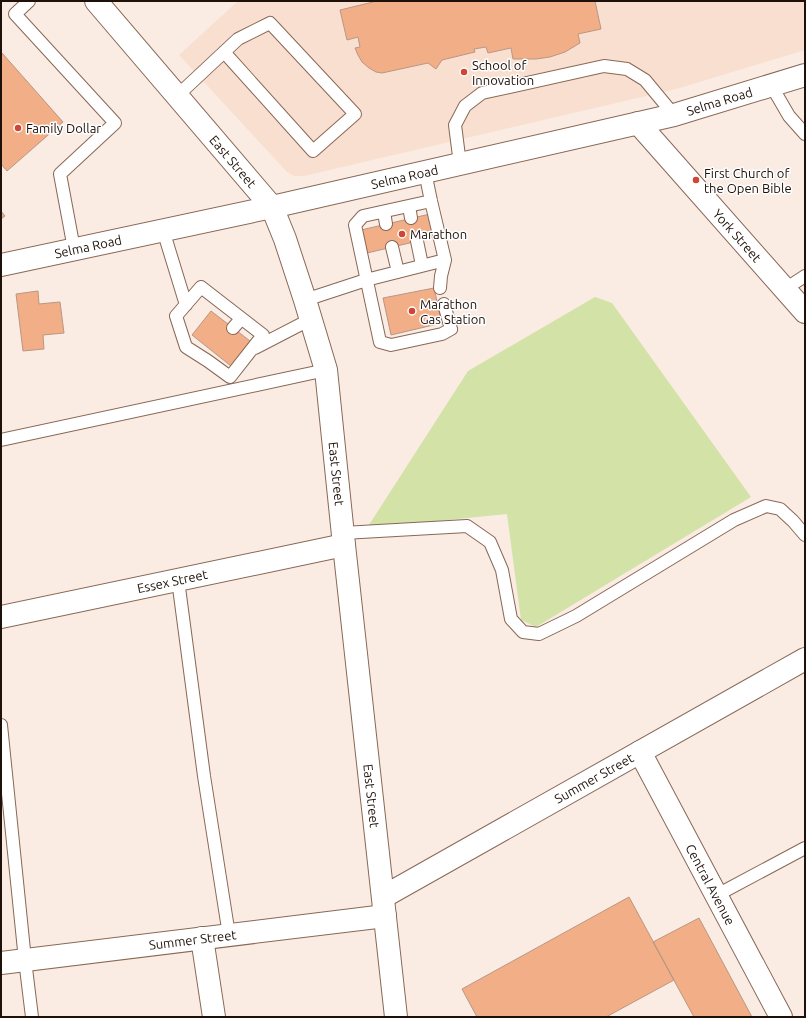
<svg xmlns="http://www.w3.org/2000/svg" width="806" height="1018" viewBox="0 0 806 1018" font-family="Ubuntu,sans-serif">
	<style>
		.built { fill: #f9dfd0 }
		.green { fill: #d3e2a7 }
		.building { fill: #f2ae86; stroke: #b99784 }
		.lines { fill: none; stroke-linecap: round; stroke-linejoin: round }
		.lane-casing { stroke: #886856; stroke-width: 14 }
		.street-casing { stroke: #886856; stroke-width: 24 }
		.secondary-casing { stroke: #886856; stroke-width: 24 }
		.lane { stroke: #fff; stroke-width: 12 }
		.street { stroke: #fff; stroke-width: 22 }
		.secondary { stroke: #fff; stroke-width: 22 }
		.poi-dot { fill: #d14534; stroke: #fff; stroke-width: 1.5 }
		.labels { text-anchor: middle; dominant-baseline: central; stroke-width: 3; stroke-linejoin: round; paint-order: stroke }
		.poi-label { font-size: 13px; fill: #1e110a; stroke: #fff; text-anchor: start }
		.street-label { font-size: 13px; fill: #1e110a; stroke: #fff }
	</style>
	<rect width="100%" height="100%" fill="#faebe3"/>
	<path class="built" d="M238 1H805V50L676 89 304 176H294L286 171 179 55Z"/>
	<path class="green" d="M595 297 612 303 751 497 536 627 521 620 507 514 367 528 468 371Z"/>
	<path class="building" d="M377 1H595L601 29 578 34 580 43 565 52 550 57 536 59H513L511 48 488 53 486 47 474 49 475 52 442 60 436 69 428 63 382 73 376 72 369 68 362 62 358 55 355 48 360 47 358 37 347 40 340 10Z
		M2 53 63 122 7 171 1 164V54Z
		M1 211 5 216 1 219Z
		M430 214 435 237 367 253 361 230Z
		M434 288 442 323 391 335 383 298Z
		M38 291 39 304 60 302 64 333 43 335 44 349 23 351 16 294Z
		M211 311 250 341 231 366 192 335Z
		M629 897 674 980 606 1017H477L462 989Z
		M699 918 752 1017H694L653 942Z"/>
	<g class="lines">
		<defs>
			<path id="lane" d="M29 1 15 14 115 123 60 174 74 249
				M771 85 789 116 805 134
				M177 96 238 39 270 23 355 114 313 151 224 52
				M460 164 455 125 465 106 482 93 604 66 627 69 645 80 674 115
				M425 172 431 201 445 260 441 276 440 288
				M431 201 363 216 355 225 380 342 391 345 442 334 451 329 444 304
				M409 206 411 218
				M384 212 386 224
				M163 230 186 305
				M417 241 422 265
				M392 247 398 272
				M201 287 263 335 230 377 208 361 186 347 176 316Z
				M785 289 805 276
				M305 300 366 280 445 260
				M233 328 241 319
				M255 348 311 319
				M1 440 326 370
				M343 533 467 526 490 542 502 570 511 619 523 632 539 634 576 616 734 520 766 506 780 509 793 521 805 535
				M178 580 204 776 229 935
				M1 725 25 960 32 1017
				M717 895 805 848"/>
			<g id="street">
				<path id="s1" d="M638 123 805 312"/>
				<path id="s2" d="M1 617 344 545"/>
				<path id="s3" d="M640 752 781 1017"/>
				<path id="s4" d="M383 897 805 659"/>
				<path d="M202 938 214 1017"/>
				<path id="s5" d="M1 963 385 916"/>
			</g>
			<g id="secondary">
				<path id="s6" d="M96 1 272 207 285 239 305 300 326 370 344 545 396 1017"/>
				<path id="s7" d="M1 265 272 207 674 115 805 75"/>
			</g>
		</defs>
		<use href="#lane" class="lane-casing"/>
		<use href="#street" class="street-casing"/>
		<use href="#secondary" class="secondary-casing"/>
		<use href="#lane" class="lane"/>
		<use href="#street" class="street"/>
		<use href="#secondary" class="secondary"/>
	</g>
	<g class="poi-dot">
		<circle cx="464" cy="72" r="4"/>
		<circle cx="18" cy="128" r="4"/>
		<circle cx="696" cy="180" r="4"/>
		<circle cx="402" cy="234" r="4"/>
		<circle cx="412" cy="311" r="4"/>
	</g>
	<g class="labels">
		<g class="poi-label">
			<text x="472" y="65">School of<tspan x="472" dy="15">Innovation</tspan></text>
			<text x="26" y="128">Family Dollar</text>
			<text x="704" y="173">First Church of<tspan x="704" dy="15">the Open Bible</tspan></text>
			<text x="410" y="234">Marathon</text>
			<text x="420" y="304">Marathon<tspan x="420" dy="15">Gas Station</tspan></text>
		</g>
		<g class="street-label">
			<text stroke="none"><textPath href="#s7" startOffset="737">Selma Road</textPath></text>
			<text stroke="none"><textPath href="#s6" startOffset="211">East Street</textPath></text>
			<text stroke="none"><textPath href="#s7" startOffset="413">Selma Road</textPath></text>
			<text stroke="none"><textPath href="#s1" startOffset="150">York Street</textPath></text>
			<text stroke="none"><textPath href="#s7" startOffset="89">Selma Road</textPath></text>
			<text stroke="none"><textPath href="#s6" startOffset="547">East Street</textPath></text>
			<text stroke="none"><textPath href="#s2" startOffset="175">Essex Street</textPath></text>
			<text stroke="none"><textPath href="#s4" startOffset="242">Summer Street</textPath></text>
			<text stroke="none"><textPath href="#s6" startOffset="871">East Street</textPath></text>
			<text stroke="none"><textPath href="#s3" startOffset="150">Central Avenue</textPath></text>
			<text stroke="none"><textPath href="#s5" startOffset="193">Summer Street</textPath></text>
		</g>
	</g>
	<rect width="806" height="1018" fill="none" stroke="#1e110a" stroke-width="4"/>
</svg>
